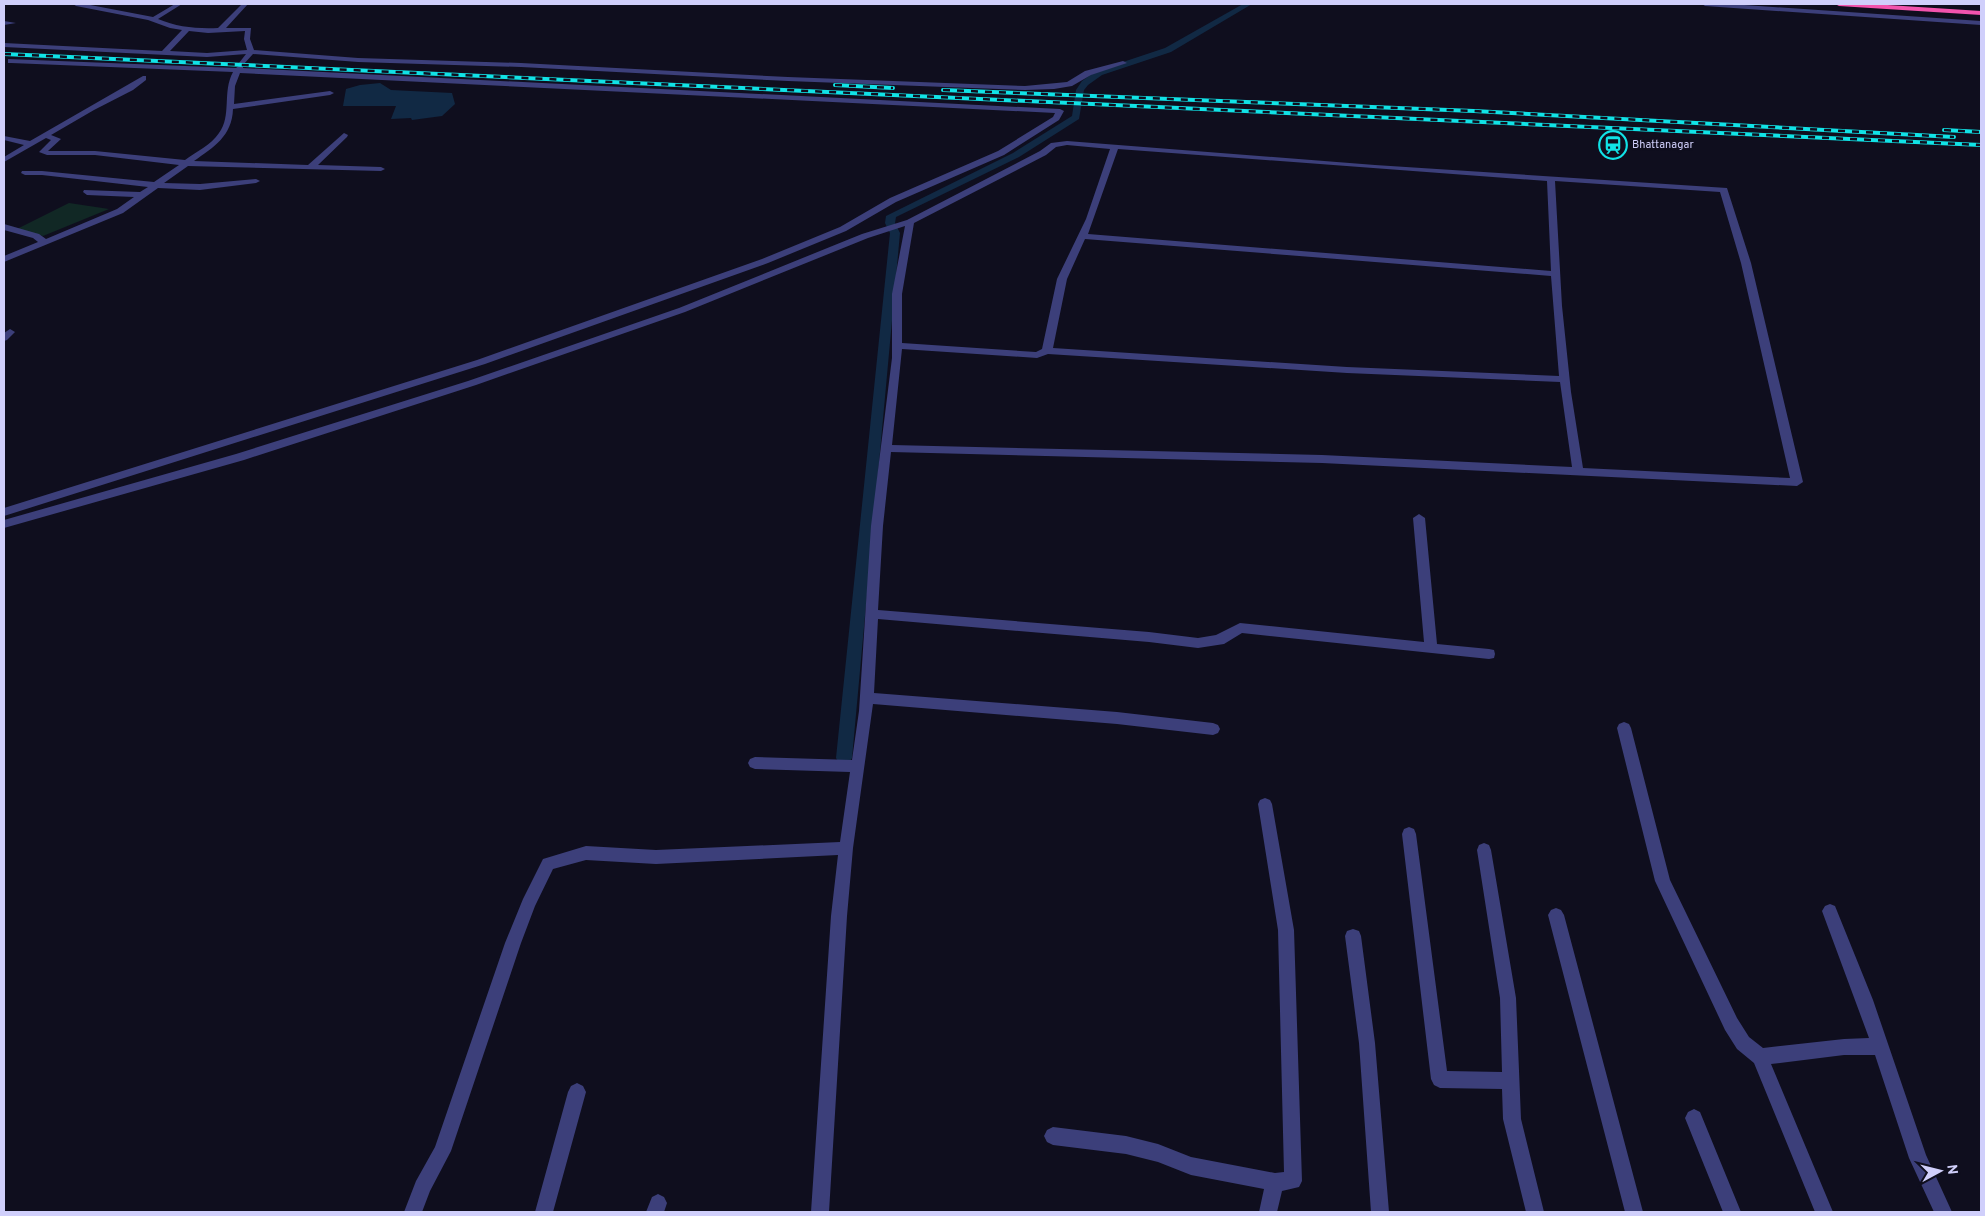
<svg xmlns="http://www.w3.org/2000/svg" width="1985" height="1216" viewBox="0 0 1985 1216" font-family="Overpass,sans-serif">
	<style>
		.green { fill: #112825 }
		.water { fill: #112944 }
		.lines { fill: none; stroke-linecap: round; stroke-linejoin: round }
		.canal { fill: #112944; fill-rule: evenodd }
		.minor { fill: #3c3f7a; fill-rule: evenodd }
		.highway { fill: #f253ad; fill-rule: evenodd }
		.rail-casing { stroke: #11e2e6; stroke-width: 4 }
		.rail { stroke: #0f0e1e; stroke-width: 2.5; stroke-dasharray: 7; stroke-linecap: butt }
		.labels { text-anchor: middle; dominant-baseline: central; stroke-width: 4.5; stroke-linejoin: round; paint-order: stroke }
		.far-poi-label { font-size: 11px; fill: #d0cffb; stroke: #0f0e1e; text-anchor: start }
	</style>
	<rect width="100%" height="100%" fill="#0f0e1e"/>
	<path class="green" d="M69 203 109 209 43 236 17 229Z"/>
	<path class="water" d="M380 83 391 90 452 93 455 104 442 116 412 120 411 118 391 119 396 106H343L346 89 360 85Z"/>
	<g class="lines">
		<path class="canal" d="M1243 4H1252L1171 52 1102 75 1088 85 1084 90 1079 119 1019 157 896 217 895 223 900 233 852 758 849 763 844 764 839 763 836 758 890 233 885 223 886 216 1013 153 1072 116 1076 90 1082 81 1096 71 1165 48Z"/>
		<path class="minor" d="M73 4H85L153 17 175 4H182L158 19C177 27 197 29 218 28L242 4H248L226 28H251L250 39 254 50 358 58 521 63 788 77 1025 86 1067 82 1085 71 1123 61 1127 63 1091 75 1072 86 1054 89 1025 90 788 81 521 67 358 62 253 54 243 65 239 63 246 54 207 57 4 47V43L162 51 182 30 170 28 148 20 76 6ZM189 31 208 33 245 31 244 39 247 50 207 53 170 51Z
			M1702 4H1730L1981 21V25L1705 6Z
			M4 21 16 23 4 25Z
			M8 59 236 68 240 65H243V68L1060 109 1064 111 1059 120 1004 155 896 202 846 231 768 263 485 364 4 516V508L477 360 762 259 840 227 890 198 998 151 1053 117 1055 113 240 73 235 86 234 104 330 91 334 93 330 95 233 109C232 136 214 147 194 161L308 165 344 133 348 135 347 137 318 165 381 167 385 169 381 171 188 166 164 183 200 184 256 179 260 181 256 183 200 190 158 188 123 213 4 262V256L38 242 33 238 4 230V224L39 234 46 239 117 209 134 197 87 195 83 192 84 190 140 192 148 187 42 175H25L21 173 22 171H42L154 182 179 165 95 155H47L39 152 51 140 46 138 4 162V157L24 145 4 140V136L30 141 143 76H146V80L133 90 94 110 51 135 61 139 48 151H95L185 160C196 152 211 145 219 133 232 116 222 92 233 72L11 63H8Z
			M1067 141 1375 165 1727 188 1751 263 1803 482 1797 486 1322 463 891 452 883 526 878 610 1149 632 1198 638 1216 635 1240 623 1424 642 1413 518 1419 514 1425 518 1437 644 1489 649 1494 650 1495 654 1494 658 1489 659 1242 633 1224 644 1198 648 1149 642 878 619 874 693 1117 712 1213 723 1218 725 1220 729 1218 733 1213 735 1117 724 873 704 853 848 847 916 829 1212H811L831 916 838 855 656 864 586 860 553 869 535 906 521 943 451 1151 430 1191 422 1212H404L416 1181 435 1147 505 943 523 899 543 859 586 846 656 850 840 842 850 772 755 769 750 767 748 763 750 759 755 757 852 760 859 711 871 526 892 358V294L905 226 868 238 685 312 476 385 244 460 4 528V520L236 454 468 381 679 308 862 234 907 220 1040 151 1051 143ZM1067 145 1110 149 1086 219 1057 279 1042 349 1036 352 902 343V294L914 223 1046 155 1056 147ZM1118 149 1547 181 1551 271 1088 234ZM1555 181 1720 192 1741 263 1790 478 1583 468 1571 392 1562 306ZM1085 239 1551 276 1559 376 1347 367 1053 348 1067 279ZM902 349 1037 358 1048 354 1347 373 1560 382 1572 467 1322 455 892 445Z
			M10 329 15 332 7 340 4 341V333Z
			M1624 722 1629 724 1631 728 1670 880 1737 1018 1749 1037 1763 1048 1844 1039 1869 1038 1822 911 1825 906 1830 904 1835 906 1873 1000 1926 1155 1952 1212H1934L1909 1158 1875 1055H1844L1771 1064 1833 1212H1815L1754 1063 1737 1049 1725 1030 1655 881 1617 728 1619 724Z
			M1265 798 1270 800 1272 804 1294 930 1302 1181 1299 1187 1282 1191 1277 1212H1259L1264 1189 1191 1175 1158 1162 1126 1154 1053 1145 1047 1142 1044 1136 1047 1130 1053 1127 1126 1136 1158 1144 1191 1157 1275 1173 1284 1172 1278 930 1258 804 1260 800Z
			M1409 827 1414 829 1416 834 1447 1071 1502 1072 1500 998 1477 850 1479 845 1484 843 1489 845 1491 850 1516 998 1521 1119 1544 1212H1526L1503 1119 1502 1089 1440 1088 1434 1085 1431 1079 1402 834 1404 829Z
			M1556 908 1561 910 1564 915 1643 1212H1625L1548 915 1551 910Z
			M1353 929 1359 931 1361 936 1375 1043 1389 1212H1371L1359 1043 1345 936 1347 931Z
			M577 1083 583 1086 586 1092 553 1212H535L568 1092 571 1086Z
			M1694 1109 1700 1112 1741 1212H1723L1685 1118 1688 1112Z
			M658 1194 664 1197 667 1203 664 1212H646L652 1197Z"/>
		<path class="highway" d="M1835 4H1872L1981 11V15L1839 6Z"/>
		<defs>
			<path id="rail" d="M4 54 1981 145
				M835 85 893 88
				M943 90 1474 111 1954 137
				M1944 130 1981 132"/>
		</defs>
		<use href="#rail" class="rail-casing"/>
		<use href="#rail" class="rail"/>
	</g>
	<defs>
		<symbol id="station-ring" viewBox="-11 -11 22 22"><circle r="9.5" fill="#0f0e1e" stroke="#11e2e6" stroke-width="1.5"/><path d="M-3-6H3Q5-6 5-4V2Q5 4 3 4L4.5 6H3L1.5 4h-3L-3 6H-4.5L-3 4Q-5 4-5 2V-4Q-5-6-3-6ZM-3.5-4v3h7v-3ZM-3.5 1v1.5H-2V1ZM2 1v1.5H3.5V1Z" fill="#11e2e6"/></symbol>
	</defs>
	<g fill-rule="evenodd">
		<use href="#station-ring" x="1597" y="129" width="32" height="32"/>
	</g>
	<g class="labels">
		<g class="far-poi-label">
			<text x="1632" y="145">Bhattanagar</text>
		</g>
	</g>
	<rect width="1985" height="1216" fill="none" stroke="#d0cffb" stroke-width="10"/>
	<g transform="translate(1940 1171) rotate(83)" stroke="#0f0e1e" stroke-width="4" paint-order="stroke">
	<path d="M0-4L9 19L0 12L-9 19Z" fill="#d0cffb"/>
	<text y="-8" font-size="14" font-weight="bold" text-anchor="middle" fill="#d0cffb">N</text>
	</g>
</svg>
